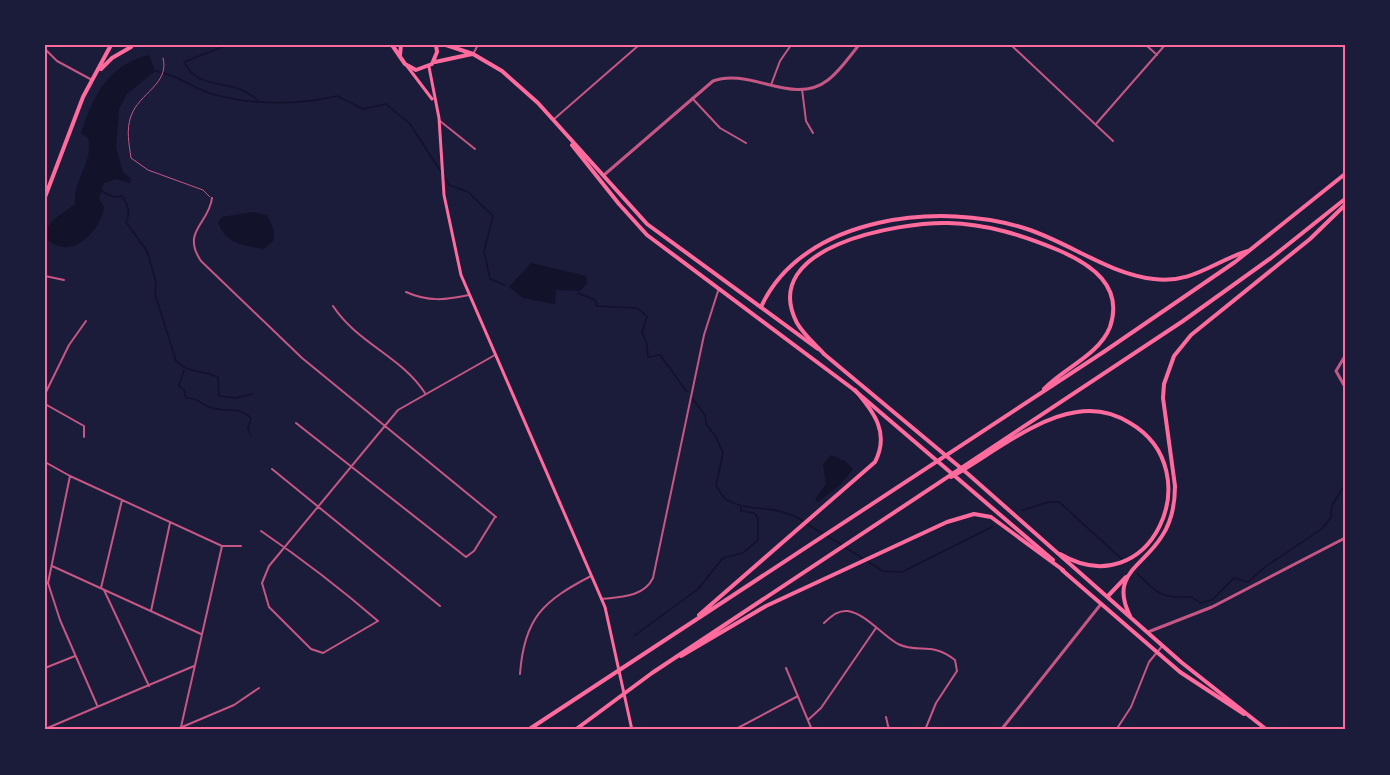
<svg xmlns="http://www.w3.org/2000/svg" width="1390" height="775" viewBox="0 0 1390 775" font-family="'DejaVu Sans',sans-serif">
	<style>
		.water { fill: #12122b }
		.lines { fill: none; stroke-linecap: round; stroke-linejoin: round }
		.stream { stroke: #12122b; stroke-width: 1.5 }
		.service { stroke: #c65784; stroke-width: 1 }
		.minor { stroke: #c65784; stroke-width: 2 }
		.tertiary { stroke: #c65784; stroke-width: 3 }
		.secondary { stroke: #ff6b9d; stroke-width: 3 }
		.primary { stroke: #ff6b9d; stroke-width: 4 }
		.motorway { stroke: #ff6b9d; stroke-width: 4 }
		.neatline { fill: none; stroke: #ff6b9d; stroke-width: 2 }
	</style>
	<rect width="100%" height="100%" fill="#1b1b3a"/>
	<path class="water" d="M149 55 155 71 127 94 119 109 116 147 123 172 130 178 131 183 116 179 104 183 99 198 104 208C99 234 68 263 45 237 45 222 64 213 75 204 73 179 94 162 88 138L81 133C93 97 108 64 149 55Z
		M252 212 267 215 274 230V240L263 249C243 245 225 244 218 222L222 217Z
		M531 263 586 276 587 284 580 291 556 290 555 304 523 298 509 287Z
		M831 455 845 461 853 469 840 485 818 502 815 499 826 484 823 464Z"/>
	<g class="lines">
		<path class="stream" d="M237 45 225 46 184 62C196 87 219 81 242 90 247 92 253 97 258 100
			M155 71C180 75 194 90 216 95 254 105 299 105 337 96L363 109 386 104 410 124 441 172
			M445 178 449 185 468 192 493 216 484 251 490 279 505 285
			M101 191 114 197 122 196C128 205 131 212 126 222L147 251 156 282 155 294 176 361C187 373 203 370 218 377L219 396 236 398 252 394
			M578 293 595 300 597 306 637 308 647 316 642 332 647 344 648 357 660 355 687 392
			M184 370 179 386 184 390 186 398C196 397 200 403 209 407 224 413 237 405 251 418L248 429 251 436
			M691 397 705 415 706 424 716 437 723 453 716 485C719 490 722 497 727 500 750 513 775 503 803 521
			M1023 510 1049 502H1059L1122 559
			M807 524 842 545
			M846 548 883 571 902 572 992 527
			M1137 573C1157 594 1163 599 1192 597L1200 603 1212 600 1234 578 1248 582 1265 567 1323 528 1331 517 1332 505 1345 485
			M634 636 698 589 723 558 743 553 758 540V518L754 513 741 511V506"/>
		<path class="service" d="M163 58C170 84 139 93 131 116 126 130 129 143 131 158L148 170 203 190 210 197"/>
		<path class="minor" d="M1011 45 1113 141
			M1146 45 1157 55
			M45 49 57 61 92 80
			M473 54 478 45
			M771 85 780 61 791 45
			M802 89 806 121 813 133
			M692 98 720 128 746 143
			M553 120 639 45
			M440 121 475 149
			M1096 124 1165 45
			M212 198C209 224 181 231 201 261L302 358 496 517
			M45 276 64 280
			M406 292C428 302 446 300 469 295
			M333 306C358 344 401 356 425 393
			M45 394 69 345 86 321
			M45 404 84 426V437
			M296 423 466 557 474 551 495 517
			M45 462 70 476 222 546
			M272 469 440 606
			M70 476 48 583 60 620 97 705
			M261 531C302 559 341 589 378 621L323 653 311 649 269 607 262 583 269 566 398 410 495 355
			M222 546H241
			M52 566 201 634
			M101 588 122 500
			M104 590 149 686
			M601 599C620 597 644 597 653 578L704 335 719 288
			M151 611 170 523
			M824 623C831 617 837 610 848 611 866 614 882 635 898 644 919 654 931 641 955 660L957 671 936 703 925 730
			M45 668 75 656
			M786 668 812 730
			M520 674C524 618 543 601 591 576
			M886 717 889 730
			M808 720 821 708 876 628
			M181 727 222 546
			M45 729 194 666
			M175 730 234 705 259 688
			M734 730 798 696
			M1116 730 1131 707 1149 662 1163 645"/>
		<path class="tertiary" d="M604 175 713 81C750 67 793 107 828 80 840 71 849 57 859 45
			M1345 356 1336 371 1345 387
			M1148 632 1212 607 1345 538
			M1001 730 1101 604"/>
		<path class="secondary" d="M407 66 432 99
			M429 67 439 118 444 195 461 275 605 607 632 730"/>
		<path class="primary" d="M123 45H139
			M392 45 405 64 416 70 432 64 437 52 436 45
			M446 45 473 54 502 71 538 103 647 224 818 349
			M400 55 401 45
			M435 62 472 54
			M101 69 112 58 131 47
			M572 145 619 204 647 235 853 389 1053 560
			M45 197 83 97 111 45
			M824 354 968 474 1181 662 1267 730
			M1062 570 1180 672 1244 714"/>
		<path class="motorway" d="M761 307C803 215 942 201 1027 229 1070 243 1109 274 1154 279 1193 284 1214 261 1248 251
			M824 354C815 344 804 335 797 323 757 246 900 222 948 223 987 224 1022 235 1058 250 1091 264 1124 286 1110 327 1099 355 1064 368 1044 389
			M951 477C987 457 1036 417 1077 412 1096 409 1114 413 1130 423 1212 471 1150 607 1060 554
			M1108 596 1126 577
			M699 615 875 462C890 433 874 412 855 390
			M1130 616C1109 574 1143 567 1162 536 1172 521 1175 504 1175 486L1163 398 1164 384 1174 356 1191 335 1310 239 1345 205
			M681 656 766 606 947 522 974 514 991 517 1063 570
			M528 730 1105 351 1235 262 1345 174
			M575 730 652 673 1183 321 1271 258 1345 199"/>
	</g>
	<rect width="1390" height="775" fill="none" stroke="#1b1b3a" stroke-width="93"/>
	<rect x="46" y="46" width="1298" height="682" class="neatline"/>
</svg>
